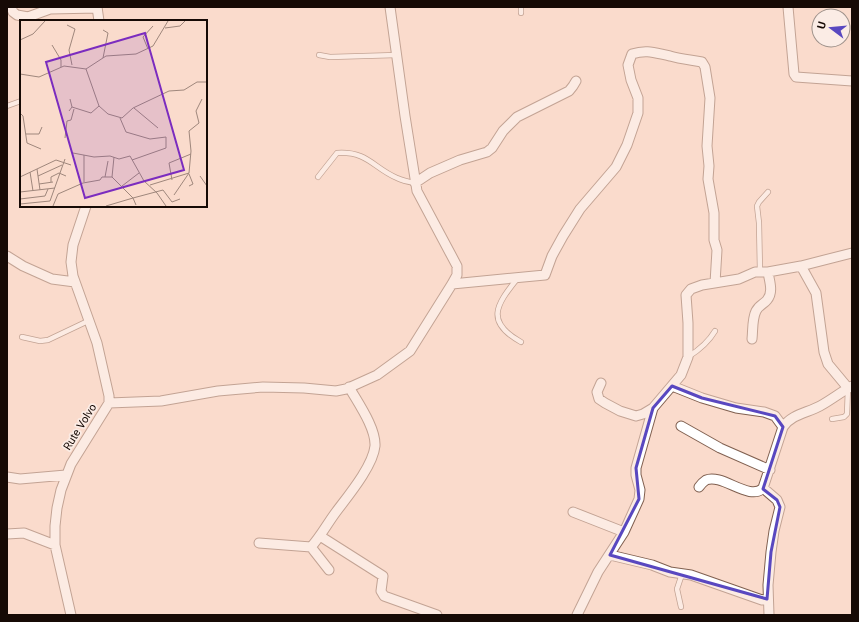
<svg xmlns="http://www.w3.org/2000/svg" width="859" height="622" viewBox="0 0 859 622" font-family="Roboto,sans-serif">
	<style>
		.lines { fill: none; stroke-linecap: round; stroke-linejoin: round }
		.lane-casing { stroke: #806050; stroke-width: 6 }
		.street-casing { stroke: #806050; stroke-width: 11 }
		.lane { stroke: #fff; stroke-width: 4.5 }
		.street { stroke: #fff; stroke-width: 9 }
		.marked { fill: none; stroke: #5948c0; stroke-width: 3; stroke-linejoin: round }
		.labels { text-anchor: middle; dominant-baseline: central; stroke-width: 3.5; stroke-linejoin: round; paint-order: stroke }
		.street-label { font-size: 11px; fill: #160a05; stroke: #fbece5 }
		.inset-road { fill: none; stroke: #9f877c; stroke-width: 1 }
		.view { fill: #7b2cbf; fill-opacity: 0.15; stroke: #7b2cbf; stroke-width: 2 }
		.inset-edge { fill: none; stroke: #160a05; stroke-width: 2 }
	</style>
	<rect width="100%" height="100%" fill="#fadbcc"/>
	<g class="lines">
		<defs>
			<path id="lane" d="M521 13V7
				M319 55 330 57 397 55
				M7 106 21 101
				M318 177 337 153C368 151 373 168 397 178 403 181 409 182 415 183
				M760 272 759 223 757 206 759 202 768 192
				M517 279C496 305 485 322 521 342
				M22 337 40 341 48 340 88 321
				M688 357C699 350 708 343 715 331
				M832 419 844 417 847 414 848 388
				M681 607 677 589 682 574"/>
			<path id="street" d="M11 7 13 12 17 15 28 17 50 9 97 8
				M97 7 99 21
				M788 7 794 74 796 77 852 81
				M415 183 430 173 460 160 487 152 492 148 503 131 517 117 569 91 573 86 576 81
				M7 256 23 266 52 279 75 282
				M801 266 816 293 824 352 828 364 848 388
				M452 284 545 275 552 256 563 236 580 209 616 167 627 145 638 113V98L631 80 628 65 632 54C647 49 655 53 670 56 680 59 691 60 702 62L705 67 710 98 707 146 709 166 708 179 714 213V240L717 250 715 283
				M752 339C753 330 752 319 756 311 759 305 764 304 767 300 774 292 769 280 768 272
				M601 383 597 392 599 399 605 403 620 411 636 416 643 414 653 408 681 375 688 357V323L686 295 691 289 702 285 739 279 755 272H768L801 266 852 253
				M672 386 702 398 736 408 764 412 775 416 783 427
				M109 403 161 401 218 391 263 387 304 388 336 391 346 389 377 375 410 351 452 284 457 275V266L417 191 405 116 390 7
				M681 426 720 448 770 470
				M7 477 20 479 66 475
				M699 487C701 484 703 482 706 480 722 473 750 502 763 488
				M573 512 624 532
				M7 534 24 533 55 545
				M320 536 383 576 381 591 384 596 437 615
				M259 543 311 547 329 570
				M311 547C321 536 327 524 336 512 348 496 373 466 375 446 376 428 358 403 349 387
				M610 555 652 565 670 572 691 575 762 600 767 599
				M71 615 55 545V526L57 508 61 490 71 464 109 403V396L97 343 73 276 71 262 73 245 86 206
				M577 615 598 572 624 532 639 499 640 490 636 475V468L653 408
				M769 615 768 585 771 552 774 531 780 507 777 500 763 488 783 427C792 414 807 413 820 406 831 400 841 392 852 386"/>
		</defs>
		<use href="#lane" class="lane-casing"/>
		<use href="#street" class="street-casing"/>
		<use href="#lane" class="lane"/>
		<use href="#street" class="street"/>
	</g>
	<path d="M0 0H859V622H0ZM672 386 702 398 775 416 783 427 763 489 777 500 780 507 771 552 767 599 610 555 639 499 636 468 653 408Z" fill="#fadbcc" fill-opacity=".55" fill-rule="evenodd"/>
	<path class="marked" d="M672 386 702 398 775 416 783 427 763 489 777 500 780 507 771 552 767 599 610 555 639 499 636 468 653 408Z"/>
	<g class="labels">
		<g class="street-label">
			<text transform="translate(80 427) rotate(-58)">Rute Volvo</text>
		</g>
	</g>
	<g transform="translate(20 20)">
		<rect width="187" height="187" fill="#fadbcc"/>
		<path class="inset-road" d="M47 5 55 9 49 30 52 45M145 8 160 6 165 1M83 10 88 13 83 38M0 20 13 14 25 1M32 25 41 40V47M128 29 123 17 133 6M66 49 79 86 88 94 102 98 113 88 149 71 164 70 177 62H187M0 54 19 57 44 46 66 49 86 36 116 34 133 26 148 1M52 87 71 93 79 86M114 88 138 108M49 91 52 87 50 79M0 93 3 96 7 123 21 129M100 98 106 112 130 119 146 117V128L112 140M6 114H19L22 107M45 118 47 101 51 100 54 89M53 133 74 137 90 136 99 139 110 136 124 161 137 173 146 186M64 135V162M17 149 20 170M10 152 13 171M169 154 173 164 169 166M18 156 42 145M180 156 187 166M0 157 36 140 51 145M85 157 88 141M92 157 94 137M152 160 149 143 171 134M31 162V157L39 153 46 156M19 164 33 162M130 165 169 153 171 131 169 111 179 103 176 91 182 79M102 166 119 153M0 172 35 168M154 175 169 153M0 179 25 176 28 169M0 184 30 181 45 139M116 185 113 178 143 170 152 182 160 179M33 186 38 174 63 163 80 160 82 157H92L113 178 86 186"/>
		<path class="view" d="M125 13 164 150 65 178 26 42Z"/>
		<rect width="187" height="187" class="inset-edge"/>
	</g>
	<rect width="859" height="622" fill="none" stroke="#160a05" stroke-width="16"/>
	<g transform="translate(831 28) rotate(286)"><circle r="19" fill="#fbece5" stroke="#9f928b"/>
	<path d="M0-3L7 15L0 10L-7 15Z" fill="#5948c0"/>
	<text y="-6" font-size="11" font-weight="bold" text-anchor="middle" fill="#160a05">U</text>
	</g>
</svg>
